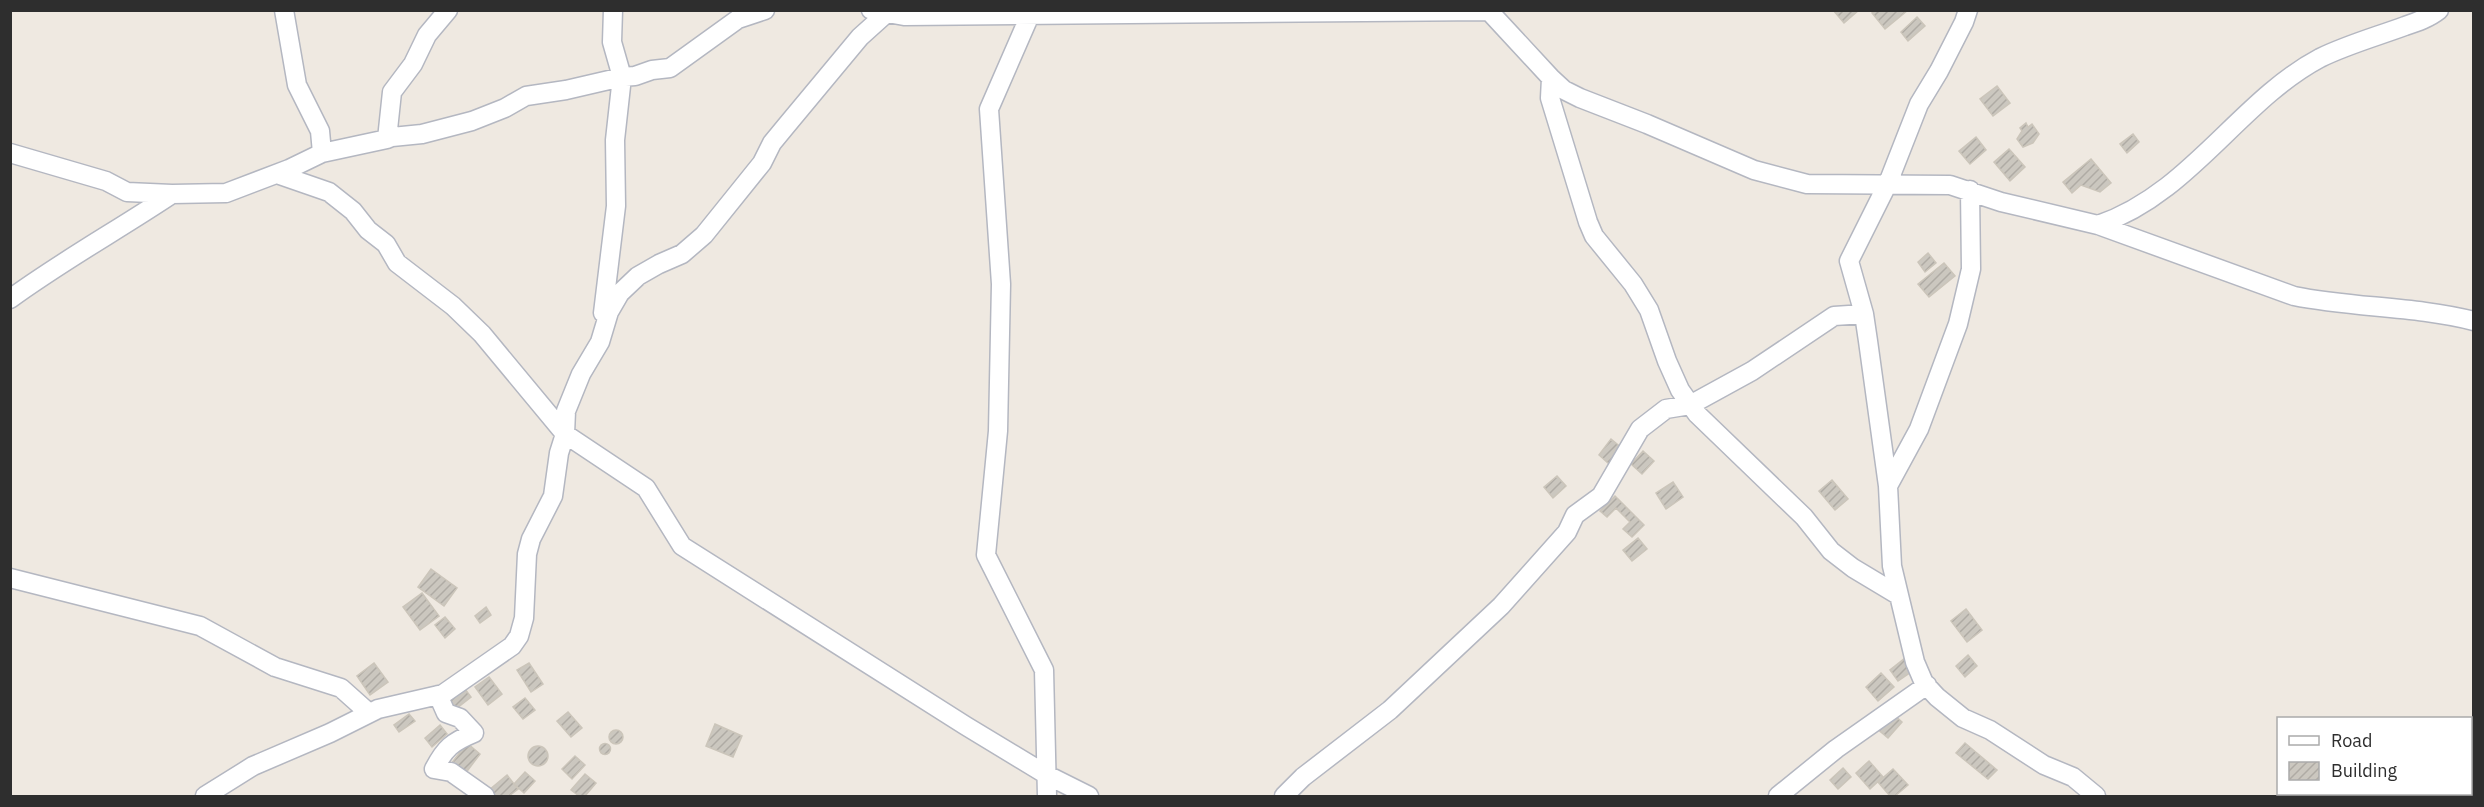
<svg xmlns="http://www.w3.org/2000/svg" width="2484" height="807" viewBox="0 0 2484 807" font-family="'IBM Plex Sans',sans-serif">
	<style>
		.building { fill: url(#building-hatch); stroke: #cbc5ba; stroke-width: 1.5 }
		.lines { fill: none; stroke-linecap: round; stroke-linejoin: round }
		.street-casing { stroke: #b4b7c1; stroke-width: 21 }
		.street { stroke: #fff; stroke-width: 18 }
	</style>
	<defs>
		<pattern id="building-hatch" width="6" height="6" patternUnits="userSpaceOnUse" patternTransform="scale(1.5)"><rect width="6" height="6" fill="#cbc7bf"/><path d="M-1 1l2-2M0 6l6-6M5 7l2-2" fill="none" stroke="#afaba4"/></pattern>
	</defs>
	<rect width="100%" height="100%" fill="#efe9e1"/>
	<path class="building" d="M1833 10H1859L1844 23Z
		M1876 10H1908L1885 29 1872 13Z
		M1917 17 1925 26 1908 41 1901 32Z
		M1997 86 2010 103 1993 116 1980 99Z
		M2026 123 2028 127 2032 124 2039 134 2033 143 2023 147 2017 139 2022 131 2020 128Z
		M2133 134 2139 142 2127 153 2120 144Z
		M1976 137 1986 150 1970 164 1959 151Z
		M2009 149 2025 167 2010 181 1994 162Z
		M2091 159 2111 183 2100 192 2081 185 2072 193 2063 182Z
		M1928 253 1936 263 1925 272 1918 262Z
		M1944 263 1955 276 1929 297 1918 284Z
		M1611 439 1622 448 1609 464 1599 455Z
		M1643 451 1654 461 1642 474 1631 464Z
		M1557 476 1566 486 1553 498 1544 487Z
		M1832 480 1848 499 1835 510 1819 491Z
		M1673 482 1683 497 1666 509 1656 493Z
		M1615 496 1644 525 1632 537 1623 529 1630 522 1616 508 1607 517 1600 511Z
		M1638 538 1647 549 1632 561 1623 550Z
		M431 569 457 588 444 606 418 587Z
		M422 593 439 616 420 630 403 607Z
		M486 607 491 615 480 623 475 616Z
		M1966 609 1982 630 1967 642 1951 621Z
		M445 617 455 629 445 638 435 625Z
		M1968 655 1977 666 1965 677 1956 666Z
		M1905 658 1914 670 1898 681 1890 670Z
		M374 663 388 682 370 695 357 676Z
		M529 663 543 684 531 692 517 670Z
		M1881 673 1894 687 1878 701 1866 687Z
		M489 677 502 694 488 705 475 687Z
		M462 685 471 697 452 712 443 700Z
		M525 698 535 710 523 719 513 707Z
		M568 712 582 728 571 737 557 721Z
		M1891 712 1902 722 1888 738 1876 728Z
		M409 714 415 721 399 732 394 725Z
		M715 724 742 736 733 757 706 746Z
		M440 725 447 734 432 747 425 738Z
		M609 737a7 7 0 1 1 14 0a7 7 0 1 1-14 0Z
		M467 743 480 754 465 774 451 764Z
		M1965 743 1997 770 1988 779 1956 753Z
		M599.5 749a5.5 5.5 0 1 1 11 0a5.5 5.5 0 1 1-11 0Z
		M528 756a10 10 0 1 1 20 0a10 10 0 1 1-20 0Z
		M575 756 585 765 572 779 562 769Z
		M1869 761 1883 777 1870 789 1856 773Z
		M1843 768 1851 777 1838 789 1830 780Z
		M1893 769 1908 785 1895 796H1890L1878 782Z
		M525 772 535 781 524 793 514 784Z
		M585 774 596 783 585 796H579L571 790Z
		M507 775 518 789 509 796H494L489 790Z"/>
	<g class="lines">
		<defs>
			<path id="street" d="M284 10 297 85 320 131 322 153
				M871 10 904 16 1489 11
				M1488 10 1551 78 1564 90 1580 98 1647 124 1754 170 1807 184 1950 185 2001 202 2098 225 2294 296C2353 308 2415 306 2474 321
				M1968 10 1964 22 1939 71 1919 104 1888 183 1849 261 1864 314 1868 341 1888 486 1892 566 1915 662 1924 683 1937 697 1963 718 1990 730 2044 765 2073 777 2096 796
				M1030 15 989 109 1001 284 998 431 986 555 1044 670 1047 796
				M1551 78 1550 98 1588 222 1594 236 1633 284 1649 310 1667 361 1680 390 1697 414 1804 517 1831 551 1853 568 1898 595
				M387 139 392 92 413 64 427 35 448 10
				M10 153 106 181 127 192 172 194 226 193 289 169 322 153 387 139 392 137 422 134 472 121 505 108 526 96 566 90 622 77 635 76 652 70 670 68 738 19 765 10
				M277 174 329 192 353 211 368 230 386 244 397 263 453 306 482 334 565 434 646 488 682 546 966 726 1047 775 1089 796
				M2098 225C2190 194 2239 101 2320 58 2346 45 2378 36 2405 26 2417 22 2429 18 2439 10
				M10 299C62 261 118 230 172 194
				M603 313 616 206 615 140 622 77 612 42 613 10
				M1888 486 1919 429 1958 324 1971 269 1970 190
				M10 578 200 626 275 667 341 688 369 713
				M438 695 446 713 460 718 474 733C452 742 445 748 434 769L451 772 485 796
				M205 796 253 766 330 733 378 709 443 694 512 646 519 636 524 618 527 554 531 539 553 496 559 453 565 434 566 411 581 374 600 342 609 312 620 293 638 276 659 264 682 254 704 235 762 163 772 143 786 126 860 37 890 10
				M1284 796 1303 777 1390 710 1501 606 1567 532 1575 515 1601 496 1640 429 1666 409 1690 405 1752 371 1834 316 1864 314
				M1778 796 1836 749 1927 685"/>
		</defs>
		<use href="#street" class="street-casing"/>
		<use href="#street" class="street"/>
	</g>
	<rect width="2484" height="807" fill="none" stroke="#2e2e2e" stroke-width="24"/>
	<rect x="2277" y="717" width="195" height="78" fill="#ffffff" stroke="#ababab" stroke-width="1.5"/>
	<rect x="2289" y="736" width="30" height="9" fill="#ffffff" stroke="#ababab" stroke-width="1.5"/>
	<text x="2331" y="747" font-size="18" fill="#2e2e2e">Road</text>
	<rect x="2289" y="762" width="30" height="18" fill="url(#building-hatch)" stroke="#ababab" stroke-width="1.5"/>
	<text x="2331" y="777" font-size="18" fill="#2e2e2e">Building</text>
</svg>
